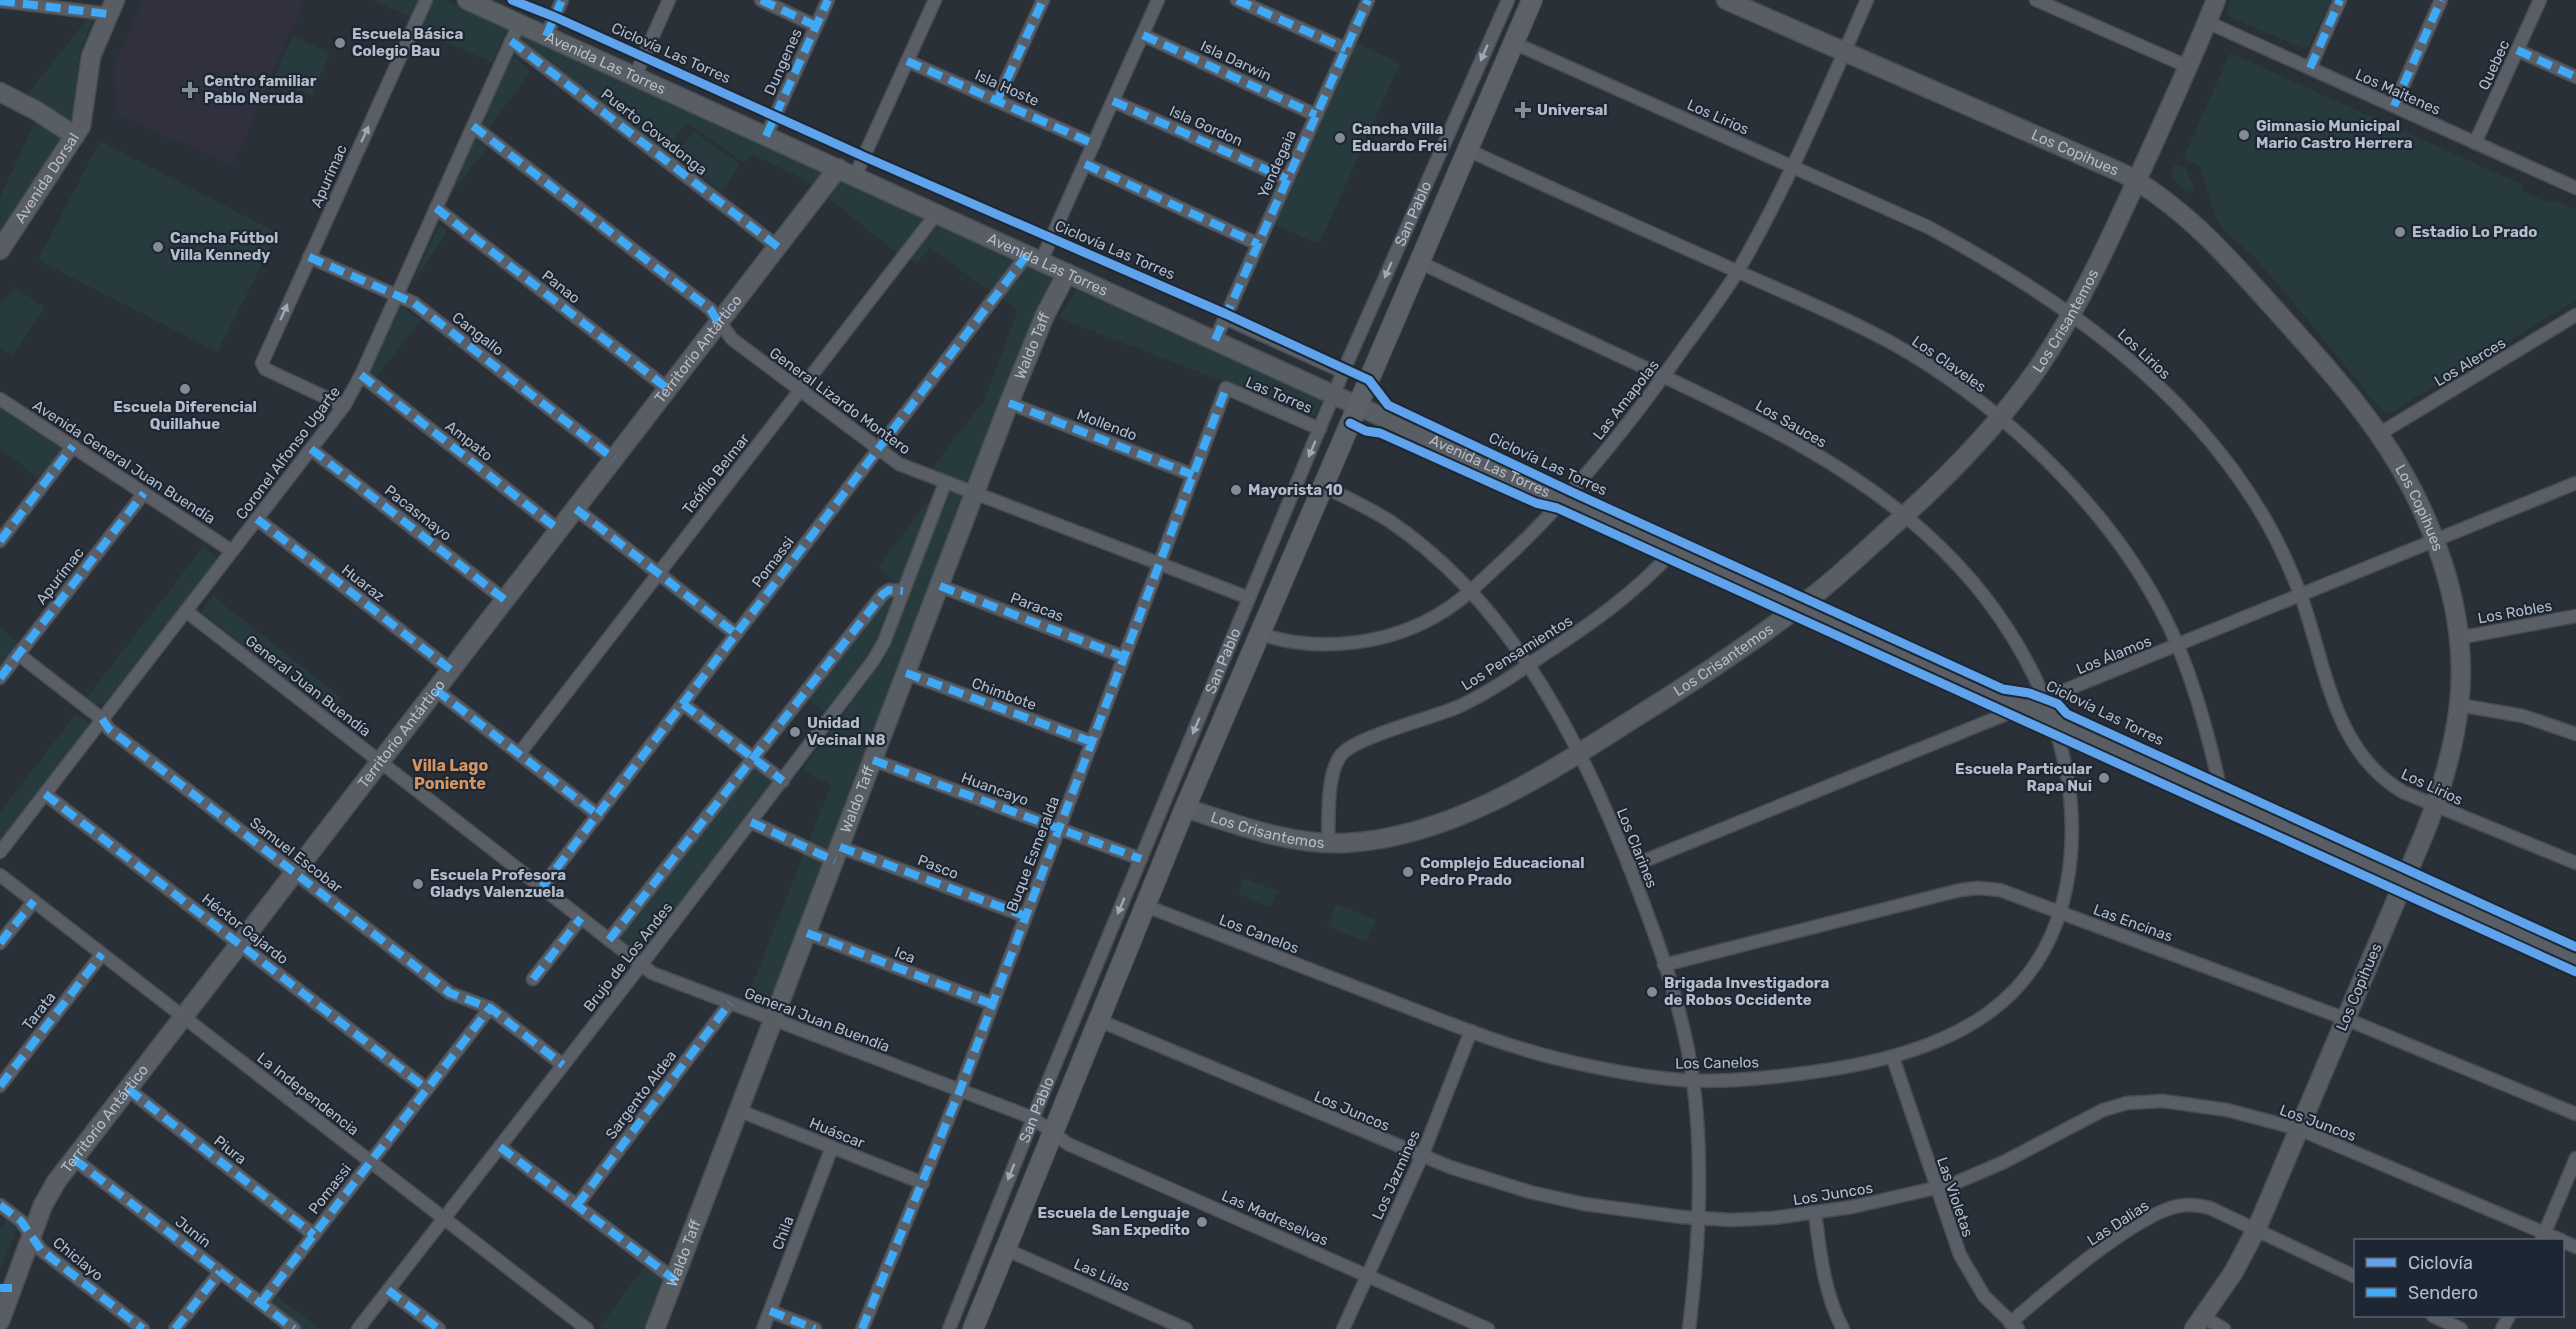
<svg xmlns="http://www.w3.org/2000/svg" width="2576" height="1329" viewBox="0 0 2576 1329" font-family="Rubik,sans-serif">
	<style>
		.medical { fill: #31303e }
		.green { fill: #273a3e }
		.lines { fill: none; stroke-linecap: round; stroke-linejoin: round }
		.street-casing { stroke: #484c53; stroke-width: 15 }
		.secondary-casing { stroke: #484c53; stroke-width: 21 }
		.primary-casing { stroke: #484c55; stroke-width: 22 }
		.street { stroke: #5a5e66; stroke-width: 12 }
		.secondary { stroke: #595d64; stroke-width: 18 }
		.primary { stroke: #5c6168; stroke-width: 20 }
		.quiet { stroke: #3fa9f5; stroke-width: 8; stroke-dasharray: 15 8; stroke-linecap: butt }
		.cycleway-casing { stroke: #1d2633; stroke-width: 13 }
		.cycleway { stroke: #60a3ed; stroke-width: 9 }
		.oneway { fill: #a2a9b5 }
		.poi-dot { fill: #848b96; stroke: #1d2633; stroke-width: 2 }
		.labels { text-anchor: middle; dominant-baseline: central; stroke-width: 4.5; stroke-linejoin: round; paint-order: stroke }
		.poi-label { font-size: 15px; font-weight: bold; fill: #b4bcc9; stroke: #1d2633; text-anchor: start }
		.street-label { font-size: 15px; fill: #b4bcc9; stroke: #1d2633 }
		.neighbourhood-label { font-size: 16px; font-weight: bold; fill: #d59563; stroke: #1d2633 }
	</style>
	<rect width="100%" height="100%" fill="#2a3038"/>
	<path class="medical" d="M143 0H304L233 165 115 114 114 66Z"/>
	<path class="green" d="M372 0H445L508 28 492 62 422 32 407 15Z
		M2231 0H2331L2309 47 2305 49 2230 17 2227 11Z
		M87 19 93 20 80 52 74 116 68 122 28 94Z
		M520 34 1056 277 774 1004 747 998 831 785 802 770 886 656 946 493 934 466 979 407H982L1018 310 929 248 917 263 897 253 803 178 752 155 742 162 687 122 664 154 518 38Z
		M293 36 330 53 312 96 273 80Z
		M1354 42 1400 63 1319 244 1273 224Z
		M2230 53 2521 184 2524 192 2550 203 2558 202 2576 210V300L2390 413 2382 411 2288 296 2255 258 2222 229 2213 211 2200 166 2183 159Z
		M514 56 530 72 489 128 481 122Z
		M35 122 62 137 0 231V197Z
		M693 131 740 164 722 191 674 157Z
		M474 137 487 148 446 200Z
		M100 141 278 233 217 352 38 260Z
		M2175 164 2185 168 2195 188 2187 193 2170 177Z
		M439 224 447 232 411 286Z
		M14 287 45 307 12 356 0 348V307Z
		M1076 290 1322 398 1315 417 1059 318Z
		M399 305 420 320 377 377 370 373Z
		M0 409 63 449 40 480 0 448Z
		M927 502 930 505 901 584 891 579 879 567Z
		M203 547 216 557 215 565 110 703 92 705 85 700Z
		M213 596 342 698 329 714 201 612Z
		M885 598 893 599 872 652 825 713 808 699Z
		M0 628 19 643 1 666 0 665Z
		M76 714 93 727 0 846V812Z
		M754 762 775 780 641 957 617 938Z
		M1244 878 1277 891 1270 907 1238 894Z
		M1336 904 1376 920 1366 942 1327 926Z
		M7 1220 17 1228 0 1271V1228Z
		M647 1263 668 1278 648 1329H603L600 1327Z
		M276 1295 320 1329H299L269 1305Z"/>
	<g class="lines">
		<defs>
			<g id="street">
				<path d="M761 0 816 26"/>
				<path d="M1237 0 1346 49"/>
				<path d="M2036 0 2189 67"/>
				<path d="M0 1 109 14"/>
				<path d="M2207 22 2576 188"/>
				<path d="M1143 35 1316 115"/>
				<path d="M546 36 562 0"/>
				<path d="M511 41 778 247"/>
				<path d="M1514 43 1928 227C2058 297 2185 384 2262 514 2278 540 2290 568 2301 596 2326 666 2333 751 2403 792L2576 863"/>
				<path d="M2517 50 2576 77"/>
				<path d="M907 61 1094 144"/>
				<path d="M2310 68 2340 0"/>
				<path d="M635 76 669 0"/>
				<path d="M997 101 1043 0"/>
				<path d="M1113 101 1287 179"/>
				<path d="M2394 106 2441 0"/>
				<path d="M473 126 710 309 732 339 899 464 1249 598"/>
				<path d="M766 136 828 0"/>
				<path d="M2475 143 2540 0"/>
				<path d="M1468 150C1552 189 1638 227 1723 265 1778 290 1837 313 1890 342 2000 403 2110 507 2166 620 2193 674 2210 741 2223 801"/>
				<path d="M1085 164 1258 244"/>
				<path d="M855 176 935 0"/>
				<path d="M436 208 668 389"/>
				<path d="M309 257 414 303 614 459"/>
				<path d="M1041 261 1158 0"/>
				<path d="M1225 318 1343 372"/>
				<path d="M1215 340 1368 0"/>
				<path d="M361 375 559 530"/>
				<path d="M0 399 232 551"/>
				<path d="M1009 403 1193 475"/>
				<path d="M344 406 265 369 262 363 426 0"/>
				<path d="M2379 434 2576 315"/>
				<path d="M311 449 505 600"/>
				<path d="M1323 486C1345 497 1367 507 1388 520 1515 605 1587 753 1639 892 1662 952 1684 1015 1693 1080 1704 1161 1699 1248 1689 1329"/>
				<path d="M576 509 736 634"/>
				<path d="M257 519 451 670"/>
				<path d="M0 541 73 446"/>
				<path d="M940 586 1124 657"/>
				<path d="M186 611 652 973 1033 1118 1068 1144 1488 1329"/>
				<path d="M1261 634C1319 654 1393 644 1444 611 1467 597 1485 577 1505 559 1573 496 1631 423 1685 346 1703 321 1723 296 1739 269 1789 183 1827 91 1867 0"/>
				<path d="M2458 638 2576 616"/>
				<path d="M18 654 102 719 109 729 450 993 490 1008 563 1065"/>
				<path d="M906 673 1092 742"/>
				<path d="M0 678 144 493"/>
				<path d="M436 690 598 815"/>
				<path d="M683 704 783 781"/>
				<path d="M2459 705 2523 716 2576 734"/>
				<path d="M519 754 937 213"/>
				<path d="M873 760 1141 859"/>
				<path d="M45 794 427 1089"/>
				<path d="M751 822 835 861"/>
				<path d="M1328 844C1329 819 1326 774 1341 755 1356 736 1435 718 1462 705 1491 691 1517 673 1543 655 1591 624 1635 593 1674 550"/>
				<path d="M840 847 1025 916"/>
				<path d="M0 852 344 406 361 375 519 24"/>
				<path d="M1629 867 2576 483"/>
				<path d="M0 875 587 1329"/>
				<path d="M542 887 1027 255"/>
				<path d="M1146 906C1224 936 1303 967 1381 997 1441 1020 1500 1045 1563 1060 1601 1069 1643 1077 1682 1080 1725 1083 1770 1078 1813 1072 1949 1054 2059 1005 2071 853 2080 731 2014 613 1925 533 1844 460 1745 415 1648 369 1572 334 1495 298 1419 262"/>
				<path d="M807 933 992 1004"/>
				<path d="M609 940 883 594 889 590 903 591"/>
				<path d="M0 943 34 901"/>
				<path d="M1664 965 1960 890 1978 888 2000 890 2346 1019 2576 1114"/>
				<path d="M533 979 581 918"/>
				<path d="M1098 1020 1450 1167 1530 1192 1584 1204 1682 1217 1732 1220 1773 1218 1852 1207 1953 1184 2004 1162 2103 1110 2127 1103 2163 1101 2227 1110 2299 1129 2561 1240"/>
				<path d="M1893 1058 1960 1255 1984 1296 2018 1329"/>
				<path d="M0 1086 102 954"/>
				<path d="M128 1089 314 1235"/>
				<path d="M740 1111 923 1183"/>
				<path d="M500 1147 675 1280"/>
				<path d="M74 1159 294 1329"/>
				<path d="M0 1205 21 1221 41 1250 143 1329"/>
				<path d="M577 1205 730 1003"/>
				<path d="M1815 1213C1820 1252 1824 1294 1843 1329"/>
				<path d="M2542 1239 2576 1158"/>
				<path d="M2562 1241 2576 1247"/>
				<path d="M1005 1249 1186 1329"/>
				<path d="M388 1290 439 1329"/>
				<path d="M261 1303 490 1008"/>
				<path d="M770 1311 815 1329"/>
				<path d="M2433 1316 2461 1329"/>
				<path d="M2203 1317 2224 1329"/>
				<path d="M2010 1323C2046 1292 2134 1215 2178 1206 2189 1204 2200 1205 2210 1208L2356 1277"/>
				<path d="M175 1329 220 1272"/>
				<path d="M358 1329 641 965 873 661 884 642 945 483"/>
				<path d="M763 1329 832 1147"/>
				<path d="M862 1329 960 1090 1226 388 1320 429"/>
				<path id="s1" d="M949 1329 1040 1101 1343 372 1508 0"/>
				<path d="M1343 1329 1422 1156 1471 1031"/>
				<path d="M2502 1329 2509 1316"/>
			</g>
			<g id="secondary">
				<path id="s2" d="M467 0 2576 961"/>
				<path id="s3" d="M1726 0 2122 173C2185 206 2233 263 2280 315 2314 353 2349 391 2378 433 2431 509 2470 611 2459 705 2454 749 2441 791 2425 832L2257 1228 2233 1273 2194 1329"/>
				<path d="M0 92 37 111 75 136"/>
				<path id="s4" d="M0 250 81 126 91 56 115 0"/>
				<path id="s5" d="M1185 808C1236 824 1291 846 1346 843 1451 837 1547 774 1633 719 1696 680 1758 639 1817 593 1841 574 1864 552 1887 531 1943 482 1995 430 2038 368 2080 306 2110 239 2141 171 2167 114 2193 58 2216 0"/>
				<path id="s6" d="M0 1321 43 1205 56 1182 838 168"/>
				<path id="s7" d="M655 1329 1009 403 1045 315 1067 273"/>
			</g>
			<path id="primary" d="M973 1329 1185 808 1532 0"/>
		</defs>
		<use href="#street" class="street-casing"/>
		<use href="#secondary" class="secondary-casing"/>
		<use href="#primary" class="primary-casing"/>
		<use href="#street" class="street"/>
		<use href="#secondary" class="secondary"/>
		<use href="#primary" class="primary"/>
		<path class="quiet" d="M761 0 816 26
			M1237 0 1346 49
			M0 1 109 14
			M1143 35 1316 115
			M546 36 562 0
			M511 41 778 247
			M2517 50 2576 77
			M907 61 1094 144
			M2310 68 2340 0
			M997 101 1043 0
			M1113 101 1287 179
			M2394 106 2441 0
			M473 126 710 309 719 323
			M766 136 828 0
			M1085 164 1258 244
			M436 208 668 389
			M309 257 414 303 614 459
			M1215 340 1368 0
			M361 375 559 530
			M1009 403 1193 475
			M311 449 505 600
			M576 509 736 634
			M257 519 451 670
			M0 541 73 446
			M940 586 1124 657
			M906 673 1092 742
			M0 678 144 493
			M436 690 598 815
			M683 704 783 781
			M102 719 109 729 450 993 490 1008 563 1065
			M873 760 1141 859
			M45 794 427 1089
			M751 822 835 861
			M840 847 1025 916
			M542 887 1027 255
			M807 933 992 1004
			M609 940 883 594 889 590 903 591
			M0 943 34 901
			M533 979 581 918
			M0 1086 102 954
			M128 1089 314 1235
			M500 1147 675 1280
			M74 1159 294 1329
			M0 1205 21 1221 41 1250 143 1329
			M577 1205 730 1003
			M0 1288H12
			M388 1290 439 1329
			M261 1303 490 1008
			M770 1311 815 1329
			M175 1329 220 1272
			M862 1329 960 1090 1226 388"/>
		<defs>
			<path id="cycleway" d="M512 0 555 17 865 157 1226 314 1345 369 1369 380 1388 405 1572 492 2003 689 2029 693 2045 699 2058 704 2067 714 2576 947
				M1350 423 1366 431 1380 433 1536 503 1557 508 2576 972"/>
		</defs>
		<use href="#cycleway" class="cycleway-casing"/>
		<use href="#cycleway" class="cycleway"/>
	</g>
	<defs><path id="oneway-solid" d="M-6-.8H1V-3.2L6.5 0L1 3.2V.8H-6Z" transform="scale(1.5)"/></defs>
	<g class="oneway">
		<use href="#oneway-solid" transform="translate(1484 53) rotate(114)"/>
		<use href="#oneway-solid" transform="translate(365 134) rotate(-65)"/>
		<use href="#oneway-solid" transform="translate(1388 270) rotate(114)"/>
		<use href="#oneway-solid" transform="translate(284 312) rotate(-66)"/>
		<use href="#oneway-solid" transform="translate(1312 449) rotate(113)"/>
		<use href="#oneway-solid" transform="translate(1196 726) rotate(113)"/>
		<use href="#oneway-solid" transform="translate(1121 906) rotate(113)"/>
		<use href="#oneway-solid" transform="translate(1011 1172) rotate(112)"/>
	</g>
	<g class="poi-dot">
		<circle cx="340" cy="43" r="6"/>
		<path d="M187 81h6v6h6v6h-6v6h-6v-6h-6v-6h6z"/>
		<path d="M1520 101h6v6h6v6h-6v6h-6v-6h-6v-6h6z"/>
		<circle cx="2244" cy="135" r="6"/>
		<circle cx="1340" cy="138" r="6"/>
		<circle cx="2400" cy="232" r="6"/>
		<circle cx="158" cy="247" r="6"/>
		<circle cx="185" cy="389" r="6"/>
		<circle cx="1236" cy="490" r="6"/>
		<circle cx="795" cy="732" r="6"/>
		<circle cx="2104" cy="778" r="6"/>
		<circle cx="1408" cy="872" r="6"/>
		<circle cx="418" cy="884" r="6"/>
		<circle cx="1652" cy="992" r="6"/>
		<circle cx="1202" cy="1222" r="6"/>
	</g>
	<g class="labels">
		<g class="poi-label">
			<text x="352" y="34">Escuela Básica<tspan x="352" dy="17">Colegio Bau</tspan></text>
			<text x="204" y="81">Centro familiar<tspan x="204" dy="17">Pablo Neruda</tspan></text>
			<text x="1537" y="110">Universal</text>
			<text x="2256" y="126">Gimnasio Municipal<tspan x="2256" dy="17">Mario Castro Herrera</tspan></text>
			<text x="1352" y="129">Cancha Villa<tspan x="1352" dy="17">Eduardo Frei</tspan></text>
			<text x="2412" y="232">Estadio Lo Prado</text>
			<text x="170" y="238">Cancha Fútbol<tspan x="170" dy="17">Villa Kennedy</tspan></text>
			<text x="185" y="407" text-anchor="middle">Escuela Diferencial<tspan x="185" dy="17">Quillahue</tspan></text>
			<text x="1248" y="490">Mayorista 10</text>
			<text x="807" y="723">Unidad<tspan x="807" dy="17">Vecinal N8</tspan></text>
			<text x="2092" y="769" text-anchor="end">Escuela Particular<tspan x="2092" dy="17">Rapa Nui</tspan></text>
			<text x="1420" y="863">Complejo Educacional<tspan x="1420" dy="17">Pedro Prado</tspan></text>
			<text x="430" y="875">Escuela Profesora<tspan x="430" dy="17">Gladys Valenzuela</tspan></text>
			<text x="1664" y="983">Brigada Investigadora<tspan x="1664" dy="17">de Robos Occidente</tspan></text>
			<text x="1190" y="1213" text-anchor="end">Escuela de Lenguaje<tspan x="1190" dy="17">San Expedito</tspan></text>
		</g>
		<g class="street-label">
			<text transform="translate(671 53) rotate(24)">Ciclovía Las Torres</text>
			<text transform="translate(1236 61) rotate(25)">Isla Darwin</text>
			<text stroke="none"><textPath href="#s2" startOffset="152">Avenida Las Torres</textPath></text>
			<text transform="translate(783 62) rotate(-66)">Dungenes</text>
			<text transform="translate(2494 65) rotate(-65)">Quebec</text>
			<text transform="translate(1007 88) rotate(24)">Isla Hoste</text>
			<text transform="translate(2398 92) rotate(24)">Los Maitenes</text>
			<text transform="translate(1718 117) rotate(24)">Los Lirios</text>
			<text transform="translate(1206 126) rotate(24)">Isla Gordon</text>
			<text transform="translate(654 132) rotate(38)">Puerto Covadonga</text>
			<text stroke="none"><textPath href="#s3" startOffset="381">Los Copihues</textPath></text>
			<text transform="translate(1277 164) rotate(-66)">Yendegaia</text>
			<text transform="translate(329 176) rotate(-66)">Apurímac</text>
			<text stroke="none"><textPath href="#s4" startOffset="86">Avenida Dorsal</textPath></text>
			<text stroke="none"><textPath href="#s1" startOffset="1208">San Pablo</textPath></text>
			<text transform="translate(1115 250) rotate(23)">Ciclovía Las Torres</text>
			<text stroke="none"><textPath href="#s2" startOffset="638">Avenida Las Torres</textPath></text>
			<text transform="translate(561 287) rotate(38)">Panao</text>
			<text stroke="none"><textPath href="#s5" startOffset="1076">Los Crisantemos</textPath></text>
			<text transform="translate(478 334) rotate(38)">Cangallo</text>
			<text stroke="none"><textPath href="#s7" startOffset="1053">Waldo Taff</textPath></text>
			<text stroke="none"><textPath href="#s6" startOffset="1202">Territorio Antártico</textPath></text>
			<text transform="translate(2144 354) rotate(43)">Los Lirios</text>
			<text transform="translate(2470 362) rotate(-31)">Los Alerces</text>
			<text transform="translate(1949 364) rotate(35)">Los Claveles</text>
			<text transform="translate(1279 395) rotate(23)">Las Torres</text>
			<text transform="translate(1626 400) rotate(-52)">Las Amapolas</text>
			<text transform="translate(840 401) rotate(36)">General Lizardo Montero</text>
			<text transform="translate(1791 424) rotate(30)">Los Sauces</text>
			<text transform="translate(1107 425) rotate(21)">Mollendo</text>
			<text transform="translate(469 441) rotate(38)">Ampato</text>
			<text transform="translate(288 453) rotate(-53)">Coronel Alfonso Ugarte</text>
			<text transform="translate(124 462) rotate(33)">Avenida General Juan Buendía</text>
			<text transform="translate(1548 464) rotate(25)">Ciclovía Las Torres</text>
			<text stroke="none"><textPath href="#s2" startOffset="1124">Avenida Las Torres</textPath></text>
			<text transform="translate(716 474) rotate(-52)">Teófilo Belmar</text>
			<text stroke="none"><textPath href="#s3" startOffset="885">Los Copihues</textPath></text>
			<text transform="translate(418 513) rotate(38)">Pacasmayo</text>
			<text transform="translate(773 562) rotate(-53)">Pomassi</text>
			<text transform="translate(60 576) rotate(-52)">Apurímac</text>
			<text transform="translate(363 583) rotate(38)">Huaraz</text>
			<text transform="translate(1037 607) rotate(21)">Paracas</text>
			<text transform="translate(2515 612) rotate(-10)">Los Robles</text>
			<text transform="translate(1517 653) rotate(-32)">Los Pensamientos</text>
			<text transform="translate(2114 655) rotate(-22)">Los Álamos</text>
			<text stroke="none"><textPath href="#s5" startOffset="590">Los Crisantemos</textPath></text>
			<text stroke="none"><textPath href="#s1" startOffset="722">San Pablo</textPath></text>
			<text transform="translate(308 686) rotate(38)">General Juan Buendía</text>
			<text transform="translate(1004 694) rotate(20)">Chimbote</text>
			<text transform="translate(2105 713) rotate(26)">Ciclovía Las Torres</text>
			<text stroke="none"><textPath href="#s6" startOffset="716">Territorio Antártico</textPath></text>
			<text transform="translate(2432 787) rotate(25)">Los Lirios</text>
			<text transform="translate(995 789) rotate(20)">Huancayo</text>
			<text stroke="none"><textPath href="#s7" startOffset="567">Waldo Taff</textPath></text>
			<text stroke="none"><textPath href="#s5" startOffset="86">Los Crisantemos</textPath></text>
			<text transform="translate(1637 848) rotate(68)">Los Clarines</text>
			<text transform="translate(1033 854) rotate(-69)">Buque Esmeralda</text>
			<text transform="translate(296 855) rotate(38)">Samuel Escobar</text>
			<text transform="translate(938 867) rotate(21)">Pasco</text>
			<text transform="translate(2133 923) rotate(20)">Las Encinas</text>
			<text transform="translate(245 929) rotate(38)">Héctor Gajardo</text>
			<text transform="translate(1259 934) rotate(21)">Los Canelos</text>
			<text transform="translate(905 955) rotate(21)">Ica</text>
			<text transform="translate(628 957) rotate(-52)">Brujo de Los Andes</text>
			<text transform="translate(2359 987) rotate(-67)">Los Copihues</text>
			<text transform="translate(39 1011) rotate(-52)">Tarata</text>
			<text transform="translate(817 1020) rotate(21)">General Juan Buendía</text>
			<text transform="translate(1717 1063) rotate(-1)">Los Canelos</text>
			<text transform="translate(308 1094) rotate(38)">La Independencia</text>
			<text transform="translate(641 1095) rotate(-53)">Sargento Aldea</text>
			<text stroke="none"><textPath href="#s1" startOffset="236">San Pablo</textPath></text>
			<text transform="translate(1352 1111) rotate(23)">Los Juncos</text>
			<text stroke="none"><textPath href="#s6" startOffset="230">Territorio Antártico</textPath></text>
			<text transform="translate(2318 1123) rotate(20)">Los Juncos</text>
			<text transform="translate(837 1133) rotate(22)">Huáscar</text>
			<text transform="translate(230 1150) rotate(38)">Piura</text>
			<text transform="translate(1396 1175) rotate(-66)">Los Jazmines</text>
			<text transform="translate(330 1189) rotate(-52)">Pomassi</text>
			<text transform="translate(1833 1194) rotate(-9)">Los Juncos</text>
			<text transform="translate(1955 1197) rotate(71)">Las Violetas</text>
			<text transform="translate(1275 1218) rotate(24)">Las Madreselvas</text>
			<text transform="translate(2118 1223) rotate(-33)">Las Dalias</text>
			<text transform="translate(193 1232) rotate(38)">Junín</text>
			<text transform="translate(783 1233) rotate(-69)">Chila</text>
			<text stroke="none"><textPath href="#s7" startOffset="81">Waldo Taff</textPath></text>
			<text transform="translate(78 1259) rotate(39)">Chiclayo</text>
			<text transform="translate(1102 1275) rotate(24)">Las Lilas</text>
		</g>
		<g class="neighbourhood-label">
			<text x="450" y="765">Villa Lago<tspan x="450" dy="18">Poniente</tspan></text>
		</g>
	</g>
	<rect x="2354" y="1239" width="210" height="78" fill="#1d2633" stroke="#59626f" stroke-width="1.5"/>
	<rect x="2366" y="1258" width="30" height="9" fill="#60a3ed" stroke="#59626f" stroke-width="1.5"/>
	<text x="2408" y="1269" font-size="18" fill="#b4bcc9">Ciclovía</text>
	<rect x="2366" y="1288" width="30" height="9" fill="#3fa9f5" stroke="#59626f" stroke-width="1.5"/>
	<text x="2408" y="1299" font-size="18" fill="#b4bcc9">Sendero</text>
</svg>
